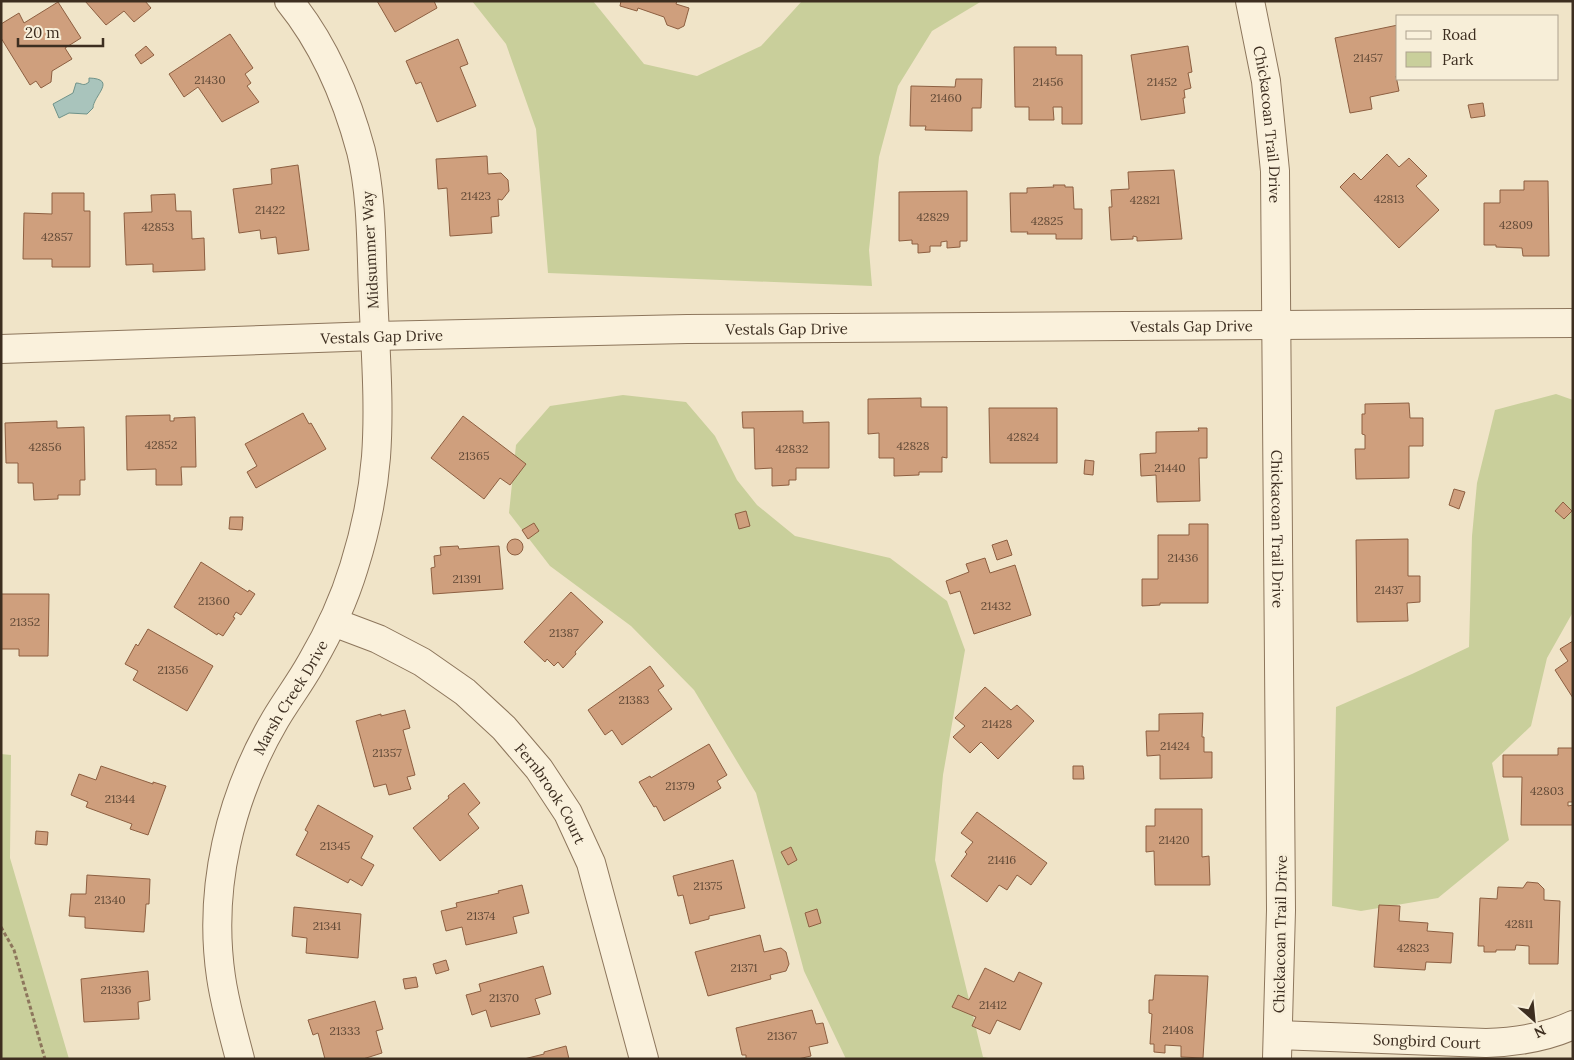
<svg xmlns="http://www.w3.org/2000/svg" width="1574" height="1060" viewBox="0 0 1574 1060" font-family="Lora,serif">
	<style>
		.green { fill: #c9cf9b }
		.water { fill: #a9c4bc; stroke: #6f938a }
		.building { fill: #cf9f7d; stroke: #8d5f41 }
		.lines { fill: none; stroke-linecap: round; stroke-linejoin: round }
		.minor-casing { stroke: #8d765c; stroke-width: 30 }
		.tertiary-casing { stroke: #8d765c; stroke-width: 30 }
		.path { stroke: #8d765c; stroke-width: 3; stroke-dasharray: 4 2.5; stroke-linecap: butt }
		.minor { stroke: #faf1dc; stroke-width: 28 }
		.tertiary { stroke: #faf1dc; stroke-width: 28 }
		.labels { text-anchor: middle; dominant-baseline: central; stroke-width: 5; stroke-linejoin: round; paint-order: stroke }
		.number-label { font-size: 12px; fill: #624a37 }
		.street-label { font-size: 15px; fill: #3d2e20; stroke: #f7eed8 }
	</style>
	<rect width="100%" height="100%" fill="#f0e4c8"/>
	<path class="green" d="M472 1H593L644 64 697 76 761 46 802 1H982L932 31 898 86 879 157 869 250 872 286 548 273 536 129 506 44Z
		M1556 394 1573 400V612L1547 658 1531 726 1492 763 1509 840 1438 898 1361 911 1332 906 1336 707 1412 674 1469 647 1472 536 1477 483 1495 410Z
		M623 395 686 402 715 436 737 480 757 505 795 536 890 558 947 601 965 650 943 775 935 860 983 1057 994 1059H846L804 971 756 793 694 690 631 626 550 566 509 513 516 445 550 406Z
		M1 754 11 755 10 858 69 1059H1Z"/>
	<path class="water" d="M89 78C118 79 93 96 93 108L87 114 69 113 59 118 53 104 73 93 76 83C82 83 83 87 89 82Z"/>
	<path class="building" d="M85 1H145L151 8 134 22 124 11 106 25Z
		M377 1H434L437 8 395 32Z
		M621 1H677L676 4 689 8 684 26 678 29 667 25 664 17 638 8 637 11 620 6Z
		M58 2 81 38 65 48 72 59 52 71 51 82 41 88 36 81 30 85 1 38V24L19 13 24 23Z
		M1398 25V76H1396L1399 91 1370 97 1372 109 1350 113 1335 38Z
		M230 34 253 68 245 74 251 83 247 86 259 102 222 122 198 87 184 97 169 74Z
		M458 39 468 64 460 67 476 106 437 122 421 82 416 84 406 61Z
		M146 46 154 55 141 64 135 55Z
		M1188 46 1192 72 1188 73 1191 88 1184 90 1185 98H1183L1185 113 1141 120 1131 55Z
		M1014 47H1056V55H1082V124H1062V107H1053L1054 120H1029V107H1015Z
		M956 79H982L981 108H972V131L925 130 926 126H910L911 86 955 87Z
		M1483 103 1485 116 1471 118 1468 105Z
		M1387 154 1399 167 1409 158 1427 176 1416 186 1439 210 1399 248 1340 187 1354 173 1361 180Z
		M487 156 488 174 501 173 508 180 509 191 502 200 498 199 499 216 491 217 492 233 450 236 447 188 438 189 436 159Z
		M298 165 309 250 278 254 276 237 261 239 260 230 239 233 233 189 272 184 271 169Z
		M1174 170 1182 239 1137 241V237L1133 236V239L1111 240 1109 207H1112L1111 190 1129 189 1128 172Z
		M1524 181H1548L1549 256H1523L1522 248 1496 247V245H1484V203H1500V190H1524Z
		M1053 185H1065V187H1073L1074 209H1082V239H1056V234H1027L1028 232H1011L1010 193H1027V188L1054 187Z
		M967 191V241H960V247L947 248V241L941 242V246H930V252L918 253V244H912V240L899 241V192Z
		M52 193H84V211H90V267H52V259H23L24 213 52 214Z
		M175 194 176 211H191L192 239 204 238 205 270 153 272V264L126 265 124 213 152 212 151 195Z
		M921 398V407H947V458L942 457V472H919V475L894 476V458H879V433L868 434V399Z
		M1409 403 1410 418H1423V446H1409V478L1356 479 1355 449H1365V435L1362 434V414H1365V404Z
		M989 408H1057V463H990Z
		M803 411V423L829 422V468H796V480H789V485L772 486V468L755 469 754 428H743L742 412Z
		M303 413 309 424 311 423 326 449 256 488 247 472 257 466 245 444Z
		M170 415V421H174V418L195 417 196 467H181L182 485H156V469L127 470 126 416Z
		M463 416 526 464 510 485 500 478 484 499 431 458Z
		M57 421V428L84 427 85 480H80V495H58V499L34 500 33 483H18V463H6L5 423Z
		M1198 428H1207V458H1199L1200 501 1157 502 1156 475 1141 476 1140 454 1156 453V432L1199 431Z
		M1085 460 1094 461 1093 475 1084 474Z
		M1454 489 1465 492 1459 509 1449 505Z
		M1563 502 1572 511 1564 519 1555 511Z
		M746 511 750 526 739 529 735 514Z
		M230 517H243L242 530 229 529Z
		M534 523 539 531 528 539 522 530Z
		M1189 524H1208V603H1160V605L1142 606V579H1158V535H1189Z
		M507 547a8 8 0 1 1 16 0a8 8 0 1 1-16 0Z
		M1408 539V576H1420V602L1407 603 1408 621 1357 622 1356 540Z
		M1007 540 1012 555 997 560 992 545Z
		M458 546 459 549 499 546 503 589 433 594 431 568 435 567 434 556 441 555 440 547Z
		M985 558 990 573 1015 565 1031 615 974 634 960 591 950 594 946 581 969 572 966 564Z
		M201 562 248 592 249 590 255 594 241 615 236 612 233 617 235 618 223 636 218 633 217 635 174 607Z
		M571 592 603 622 575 652 576 654 563 668 558 662 554 666 547 659 545 662 524 642Z
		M1 594H49L48 656H19V649H1Z
		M148 629 213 666 187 711 133 680 138 671 125 664 136 644 138 646Z
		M1573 641V698L1555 670 1568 661 1560 649Z
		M650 666 664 686 658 690 672 709 622 745 612 730 605 735 588 710Z
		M985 687 1011 710 1017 705 1034 721 998 759 981 742 970 753 953 737 965 726 955 718Z
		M405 710 410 728 403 730 415 775 407 777 411 789 389 795 386 784 374 787 356 721 381 714V716Z
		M1203 713 1202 737H1204V752H1212V778L1160 779V755L1147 756 1146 731H1159V714Z
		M709 744 727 775 717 781 721 788 664 821 656 806 654 807 639 782 650 776 651 778Z
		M1558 748H1573V802H1568V806L1573 805V825H1521L1522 777H1503V755H1558Z
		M101 766 153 784V782L166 786 148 835 130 829 132 824 86 807 88 802 71 795 79 774 96 780Z
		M1073 766H1083L1084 779H1073Z
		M464 783 480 803 468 814 479 828 440 861 413 828 449 798 448 796Z
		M318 805 373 836 361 858 374 865 362 886 350 879 348 883 296 855 308 832 305 830Z
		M1155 809H1202V857L1209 856 1210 885H1155L1154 851 1146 852V826H1155Z
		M977 812 1047 863 1031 885 1017 875 1007 890 999 885 987 902 951 876 967 854 965 852 973 842 961 833Z
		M36 831 48 832 47 845 35 844Z
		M791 847 797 860 788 865 781 852Z
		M733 860 745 908 709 916V919L690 924 683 895 678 896 673 876Z
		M87 875 150 879 149 904H146L144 932 85 928V917L69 916 71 894H86Z
		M1527 882 1538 883 1544 889V900L1560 901 1558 964H1529V946L1516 945 1515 950H1496V952H1484V946H1478L1480 898 1497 899 1498 887 1523 888Z
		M522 885 529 913 513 917 517 933 466 945 462 927 446 931 441 911 457 907 456 903 499 893 498 891Z
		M1379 905 1400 906 1399 921 1428 923 1427 931 1453 933 1451 963 1426 962 1425 970 1374 967Z
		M294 907 361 914 358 958 306 953 307 938 292 936Z
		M817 909 821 923 809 927 805 913Z
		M760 935 764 952 781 948 786 952 789 964 786 971 770 975 771 979 708 996 695 952Z
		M446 960 449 970 436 974 433 964Z
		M543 966 551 994 535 999 540 1014 491 1027 486 1010 472 1015 466 995 481 991 479 984Z
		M985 968 1014 982 1019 972 1042 983 1020 1030 997 1020 990 1034 972 1026 976 1017 952 1007 958 995 969 1000Z
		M148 971 150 1000 138 1002 139 1019 84 1022 81 979Z
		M1155 975 1208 976 1203 1058 1181 1057V1046L1165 1045V1053L1154 1052V1044H1150L1152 1014 1149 1013V1000H1153Z
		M416 977 418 987 405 989 403 979Z
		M375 1001 383 1029 376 1031 382 1053 363 1059H325L318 1033 313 1035 308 1020Z
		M812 1010 816 1024 823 1023 828 1043 809 1047 811 1056 798 1059H746V1055H742L736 1028Z
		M566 1046 569 1059H524L544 1054V1052Z"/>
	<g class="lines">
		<defs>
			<g id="minor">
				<path d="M1278 325 1573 323"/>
				<path id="s1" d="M333 622 378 639 422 662 465 692 504 728 539 769 568 813 591 863 644 1059"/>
				<path id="s2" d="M1278 1035 1486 1043C1517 1042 1545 1038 1573 1025"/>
				<path id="s3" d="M240 1059C233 1032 225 1005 221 977 208 888 230 797 275 720 286 701 300 683 311 663 328 634 344 600 354 567 365 532 373 494 376 457 380 402 375 346 373 290 371 244 372 196 361 151 347 99 324 44 289 1"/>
			</g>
			<g id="tertiary">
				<path id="s4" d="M1250 1 1266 81 1275 171 1281 910 1277 1059"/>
				<path id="s5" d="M1 349 375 336 687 329 1278 325"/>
			</g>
		</defs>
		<use href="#minor" class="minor-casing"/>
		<use href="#tertiary" class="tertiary-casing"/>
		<path class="path" d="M1 927 14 950 45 1059"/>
		<use href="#minor" class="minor"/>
		<use href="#tertiary" class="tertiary"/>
	</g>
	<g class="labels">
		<g class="number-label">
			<text x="1368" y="57">21457</text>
			<text x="210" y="79">21430</text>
			<text x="1048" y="81">21456</text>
			<text x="1162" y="81">21452</text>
			<text x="946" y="97">21460</text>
			<text x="476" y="195">21423</text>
			<text x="1389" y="198">42813</text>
			<text x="1145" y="199">42821</text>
			<text x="270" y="209">21422</text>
			<text x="933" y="216">42829</text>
			<text x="1047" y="220">42825</text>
			<text x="1516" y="224">42809</text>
			<text x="158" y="226">42853</text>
			<text x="57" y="236">42857</text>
			<text x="1023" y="436">42824</text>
			<text x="161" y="444">42852</text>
			<text x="913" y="445">42828</text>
			<text x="45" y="446">42856</text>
			<text x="792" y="448">42832</text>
			<text x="474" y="455">21365</text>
			<text x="1170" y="467">21440</text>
			<text x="1183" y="557">21436</text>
			<text x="467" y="578">21391</text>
			<text x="1389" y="589">21437</text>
			<text x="214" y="600">21360</text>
			<text x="996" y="605">21432</text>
			<text x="25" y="621">21352</text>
			<text x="564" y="632">21387</text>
			<text x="173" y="669">21356</text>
			<text x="634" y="699">21383</text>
			<text x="997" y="723">21428</text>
			<text x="1175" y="745">21424</text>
			<text x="387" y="752">21357</text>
			<text x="680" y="785">21379</text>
			<text x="1547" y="790">42803</text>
			<text x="120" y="798">21344</text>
			<text x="1174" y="839">21420</text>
			<text x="335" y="845">21345</text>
			<text x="1002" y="859">21416</text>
			<text x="708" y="885">21375</text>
			<text x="110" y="899">21340</text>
			<text x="481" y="915">21374</text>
			<text x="1519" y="923">42811</text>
			<text x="327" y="925">21341</text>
			<text x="1413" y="947">42823</text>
			<text x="744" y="967">21371</text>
			<text x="116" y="989">21336</text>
			<text x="504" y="997">21370</text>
			<text x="993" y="1004">21412</text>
			<text x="1178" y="1029">21408</text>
			<text x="345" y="1030">21333</text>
			<text x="782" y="1035">21367</text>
		</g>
		<g class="street-label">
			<text stroke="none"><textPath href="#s4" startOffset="125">Chickacoan Trail Drive</textPath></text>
			<text transform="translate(370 250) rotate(-93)">Midsummer Way</text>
			<text stroke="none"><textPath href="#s5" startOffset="1191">Vestals Gap Drive</textPath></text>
			<text stroke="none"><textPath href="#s5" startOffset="786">Vestals Gap Drive</textPath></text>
			<text stroke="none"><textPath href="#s5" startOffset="381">Vestals Gap Drive</textPath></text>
			<text stroke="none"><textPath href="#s4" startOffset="530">Chickacoan Trail Drive</textPath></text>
			<text stroke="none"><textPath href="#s3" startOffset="379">Marsh Creek Drive</textPath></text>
			<text stroke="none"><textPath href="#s1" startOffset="284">Fernbrook Court</textPath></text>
			<text transform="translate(1280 934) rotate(-89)">Chickacoan Trail Drive</text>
			<text stroke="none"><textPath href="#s2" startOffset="149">Songbird Court</textPath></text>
		</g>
	</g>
	<rect width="1574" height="1060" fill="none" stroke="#3d2e20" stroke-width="5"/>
	<rect x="1396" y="15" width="162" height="65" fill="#f7eed8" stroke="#ada18e"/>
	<rect x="1406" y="31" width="25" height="8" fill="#faf1dc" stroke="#ada18e"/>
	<text x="1442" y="40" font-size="15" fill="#3d2e20">Road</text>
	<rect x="1406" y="52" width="25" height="15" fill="#c9cf9b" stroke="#ada18e"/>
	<text x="1442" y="65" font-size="15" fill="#3d2e20">Park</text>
	<g transform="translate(1534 1020) rotate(153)" stroke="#f7eed8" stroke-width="4" paint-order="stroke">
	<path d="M0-4L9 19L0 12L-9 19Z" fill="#3d2e20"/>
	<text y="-8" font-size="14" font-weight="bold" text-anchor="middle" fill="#3d2e20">N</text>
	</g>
	<path d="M18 38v8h85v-8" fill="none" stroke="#3d2e20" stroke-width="2.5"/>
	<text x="25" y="38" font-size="15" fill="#3d2e20" stroke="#f7eed8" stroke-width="4" paint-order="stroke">20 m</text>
</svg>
